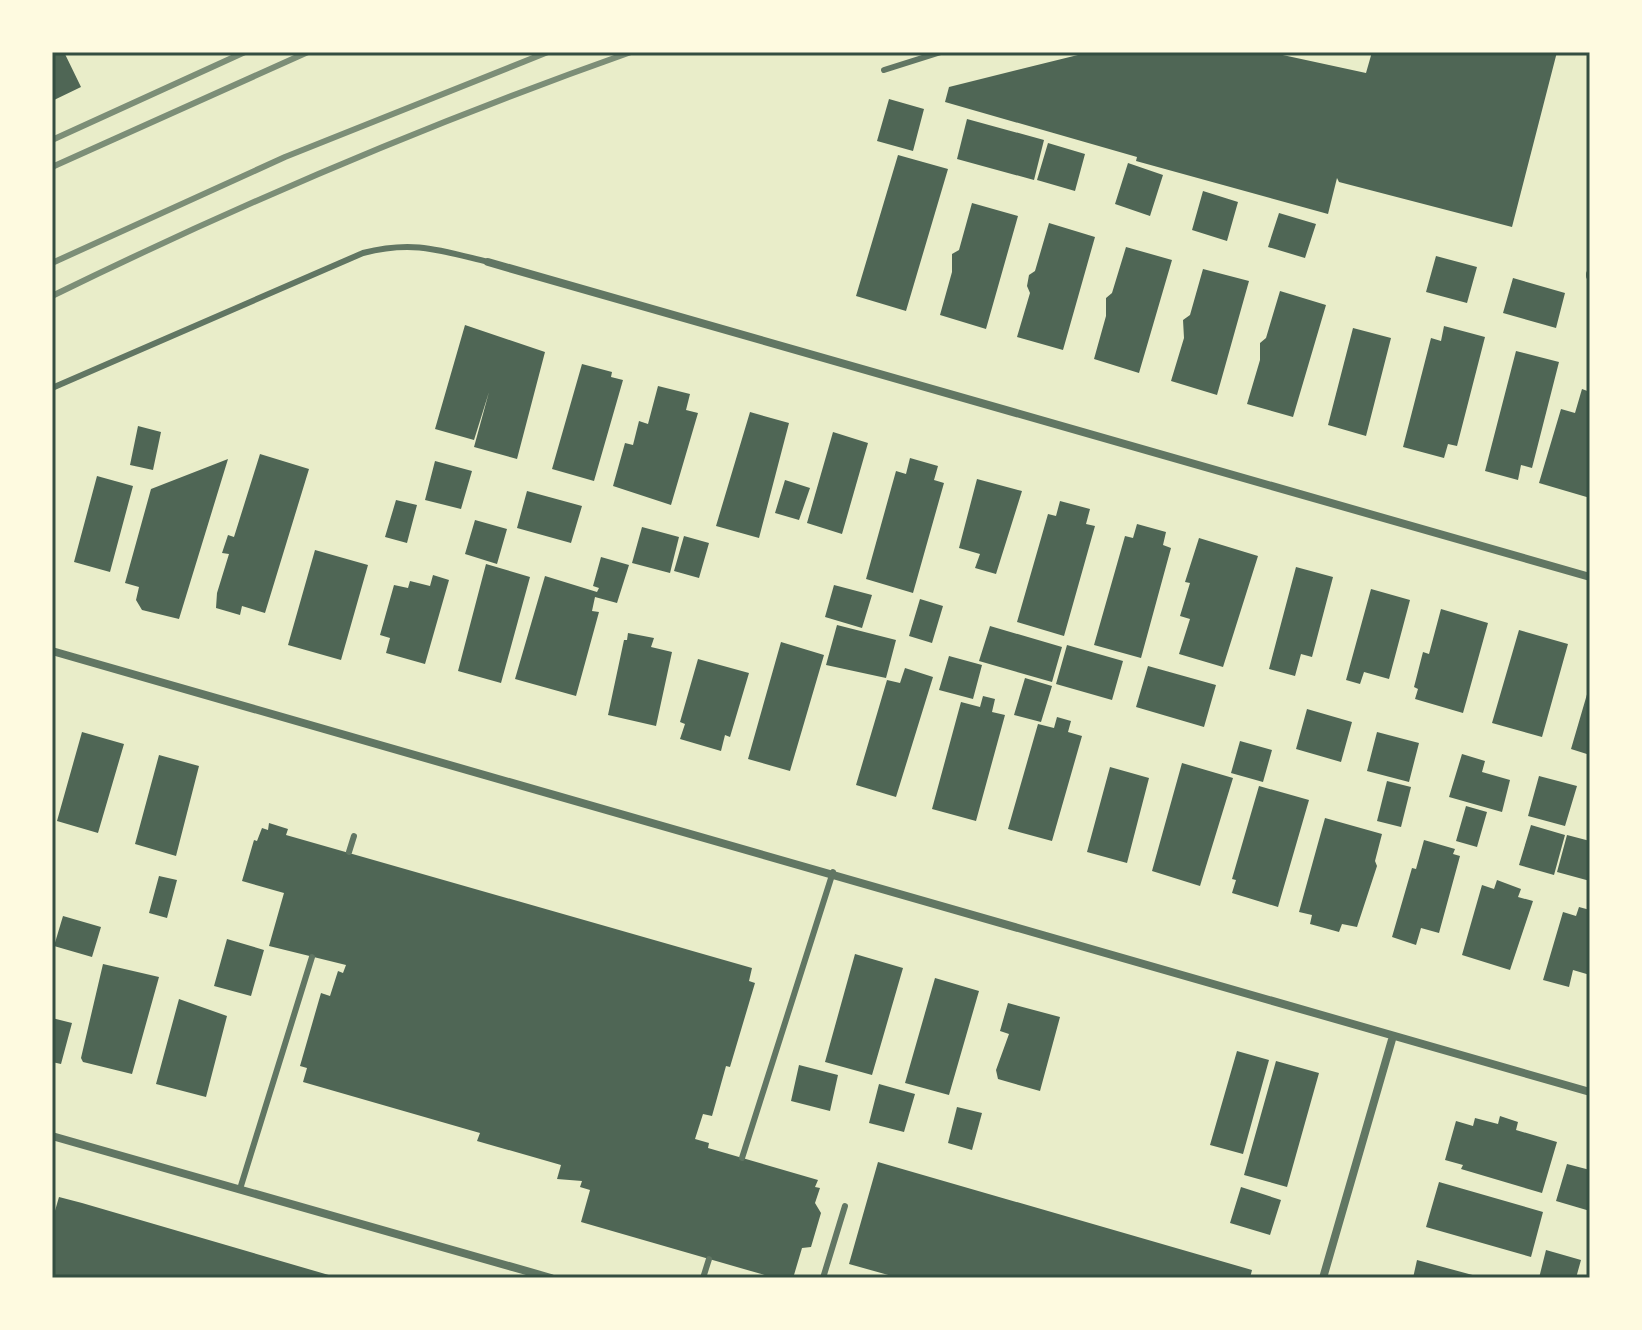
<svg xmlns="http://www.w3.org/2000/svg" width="1642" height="1330" viewBox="0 0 1642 1330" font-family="'DM Sans',sans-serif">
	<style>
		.building { fill: #4f6655 }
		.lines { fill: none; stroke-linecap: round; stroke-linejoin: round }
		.service { stroke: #617663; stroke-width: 6 }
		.minor { stroke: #617663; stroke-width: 8 }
		.rail { stroke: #7c8e77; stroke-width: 6 }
		.neatline { fill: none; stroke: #344e41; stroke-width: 3 }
	</style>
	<rect width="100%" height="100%" fill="#e9edc9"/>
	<path class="building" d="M52 52H64L81 87 52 101Z
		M1090 52H1269L1366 73 1372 52H1557L1512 227 1339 182 1337 178 1328 214 1136 161 1137 157 945 102 949 87Z
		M889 99 924 109 913 151 877 141Z
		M967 119 1044 140 1034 180 957 159Z
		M1048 143 1085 154 1075 191 1037 180Z
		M898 155 948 169 906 311 856 296Z
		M1128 163 1163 175 1150 216 1115 204Z
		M1203 191 1238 202 1227 241 1192 230Z
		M972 203 1018 216 986 329 940 315 952 272V254L959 250Z
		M1279 213 1316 224 1305 258 1268 247Z
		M1049 223 1095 237 1063 350 1017 337 1030 293 1027 286 1029 275 1035 271Z
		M1126 247 1172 260 1139 373 1094 359 1106 316V298L1112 293Z
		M1436 256 1477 267 1467 303 1426 292Z
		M1203 269 1249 281 1217 395 1171 381 1184 338 1183 320 1190 315Z
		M1513 278 1565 293 1556 328 1503 313Z
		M1280 291 1326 305 1293 417 1247 404 1260 360V343L1266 338Z
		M465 325 545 352 517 459 474 447 489 392 474 440 435 429Z
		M1444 326 1485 337 1457 446 1448 444 1444 458 1403 447 1431 338 1441 341Z
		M1353 328 1391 338 1366 436 1328 425Z
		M1516 351 1559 362 1532 468 1521 465 1518 480 1485 471Z
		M582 364 612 372 611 377 623 380 594 481 552 469Z
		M658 386 690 394 686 410 698 413 671 505 613 486 625 443 633 445 639 421 648 424Z
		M1582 389 1590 392V498L1539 483 1561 409 1575 413Z
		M750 412 789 423 759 538 716 526Z
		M138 426 161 432 153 470 130 465Z
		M833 432 868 443 842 534 807 523Z
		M260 454 309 469 265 613 242 606 240 615 216 608 217 593 229 554 222 553 228 535 234 537Z
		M910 458 938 466 934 480 944 483 913 593 866 579 896 471 906 474Z
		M228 459 179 619 142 610 136 600 139 587 125 583 151 489Z
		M435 461 472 471 461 509 425 500Z
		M97 476 133 486 110 572 74 562Z
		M977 479 1022 491 996 574 975 568 980 554 959 548Z
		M785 480 810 488 799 520 775 513Z
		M527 491 582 506 571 543 517 528Z
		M396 500 417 505 407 543 385 537Z
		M1060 501 1090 509 1086 524 1095 526 1064 636 1017 622 1048 514 1056 516Z
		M475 520 507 529 497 564 465 554Z
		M1137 524 1166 532 1163 545 1171 548 1141 658 1094 645 1125 536 1133 538Z
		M642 527 679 537 670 573 632 563Z
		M684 536 709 543 699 578 674 571Z
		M1199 538 1258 556 1223 667 1179 654 1190 619 1180 616 1190 583 1185 582Z
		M315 550 368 565 341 660 288 645Z
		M601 557 629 565 617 603 595 597 592 611 599 612 576 696 515 679 545 576 597 592 599 588 593 586Z
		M486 564 530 577 501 683 458 671Z
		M1296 567 1333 577 1312 657 1301 654 1295 676 1269 669Z
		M433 575 449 580 425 664 386 653 390 638 380 635 394 585 408 588 410 581 430 586Z
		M834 585 872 595 862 628 825 617Z
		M1371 589 1410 600 1389 679 1364 672 1360 684 1346 680Z
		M920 599 943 606 932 643 909 636Z
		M1441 609 1488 623 1463 713 1415 699 1418 689 1414 687 1423 652 1429 654Z
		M837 625 896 640 886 678 826 665Z
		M990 626 1062 647 1052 682 979 661Z
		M1519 630 1568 644 1542 737 1492 723Z
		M628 633 654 638 651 647 672 652 656 726 608 715 624 640H627Z
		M781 642 824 655 790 771 748 759Z
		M1067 645 1123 661 1112 700 1056 684Z
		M949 656 982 665 973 699 939 690Z
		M698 659 749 673 730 737 725 735 721 751 680 739 685 724 680 722Z
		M1148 666 1216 685 1204 727 1136 707Z
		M905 668 933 677 896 797 856 785 887 680 900 683Z
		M1025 678 1052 686 1041 722 1014 715Z
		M1590 684V755L1571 749Z
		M983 696 995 699 992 712 1005 715 976 821 932 809 961 702 980 707Z
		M1307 709 1352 722 1341 762 1296 749Z
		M1057 717 1071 721 1068 732 1082 736 1052 841 1008 829 1038 724 1054 728Z
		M82 732 124 744 98 833 57 821Z
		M1377 732 1419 743 1409 782 1367 771Z
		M1240 741 1272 750 1263 782 1231 773Z
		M1462 754 1485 761 1482 772 1510 780 1502 812 1449 797Z
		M159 755 199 766 176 856 135 844Z
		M1182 763 1233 778 1200 886 1152 871Z
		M1110 767 1149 778 1127 863 1087 852Z
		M1539 776 1577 786 1565 826 1528 816Z
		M1387 781 1411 787 1401 827 1377 821Z
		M1259 786 1309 800 1278 907 1232 893 1236 880 1232 879Z
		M1466 806 1487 812 1477 847 1456 841Z
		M1325 818 1382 834 1375 861 1377 866 1357 927 1342 924 1339 932 1310 924 1312 915 1299 912Z
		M269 823 288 829 286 835 752 968 749 981 755 983 730 1067 726 1066 712 1116 703 1114 695 1139 709 1143 708 1148 818 1180 815 1187 820 1188 815 1203 821 1213 811 1247 802 1248 794 1275 775 1278 581 1222 590 1190 580 1187 582 1181 557 1179 561 1165 477 1141 480 1133 303 1082 307 1068 300 1066 321 993 330 996 338 971 343 973 346 965 269 946 284 893 242 881 254 840 257 841 262 828 268 830Z
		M1531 825 1565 835 1554 875 1519 865Z
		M1567 835 1590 841V881L1557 872Z
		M1424 840 1455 849 1453 854 1460 856 1439 933 1421 928 1416 945 1392 937 1412 868 1416 869Z
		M159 876 177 880 167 918 149 913Z
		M1497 880 1521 889 1518 897 1533 901 1510 970 1462 955 1482 885 1494 889Z
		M1579 907 1590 910V975L1573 970 1569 987 1543 980 1563 912 1576 916Z
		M63 916 101 927 92 957 54 946Z
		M227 939 264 950 251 996 214 986Z
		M855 954 903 968 872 1075 825 1062Z
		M103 964 159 977 132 1074 83 1062 81 1058Z
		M935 978 979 991 949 1095 905 1083Z
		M179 999 227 1016 206 1097 156 1084Z
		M1008 1003 1060 1017 1040 1091 998 1079 996 1070 1009 1034 1000 1031Z
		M52 1018 72 1023 61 1064 52 1062Z
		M1237 1051 1269 1060 1243 1154 1210 1145Z
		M1276 1061 1319 1073 1287 1187 1244 1175Z
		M799 1065 838 1075 830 1111 791 1101Z
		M879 1084 915 1094 904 1132 869 1123Z
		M957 1107 982 1113 972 1150 948 1143Z
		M1500 1116 1518 1122 1516 1130 1557 1142 1542 1193 1461 1169 1463 1165 1445 1160 1456 1121 1473 1126 1475 1118 1498 1124Z
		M878 1162 1252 1270 1250 1278H899L849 1264Z
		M1567 1164 1590 1170V1211L1556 1201Z
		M1439 1182 1543 1212 1531 1257 1426 1227Z
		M1241 1187 1281 1200 1270 1235 1230 1223Z
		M59 1197 82 1203 339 1278H52V1221Z
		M1546 1250 1581 1260 1576 1278H1539Z
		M1417 1260 1480 1277V1278H1413Z"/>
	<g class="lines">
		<path class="service" d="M884 70 941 52
			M52 388 363 253C413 240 439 250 488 262
			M349 852 354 836
			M742 1158 833 872
			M240 1189 312 957
			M703 1278 709 1259
			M823 1278 845 1206"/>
		<path class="minor" d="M488 262 1590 577
			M1590 276V274
			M52 651 1590 1092
			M52 1136 551 1278
			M1323 1278 1393 1036"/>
		<path class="rail" d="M52 140 245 52
			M52 167 308 52
			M52 263 285 157 548 52
			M52 296C240 204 433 122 631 52"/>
	</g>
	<rect width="1642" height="1330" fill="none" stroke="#fefae0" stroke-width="108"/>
	<rect x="54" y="54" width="1534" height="1222" class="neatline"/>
</svg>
